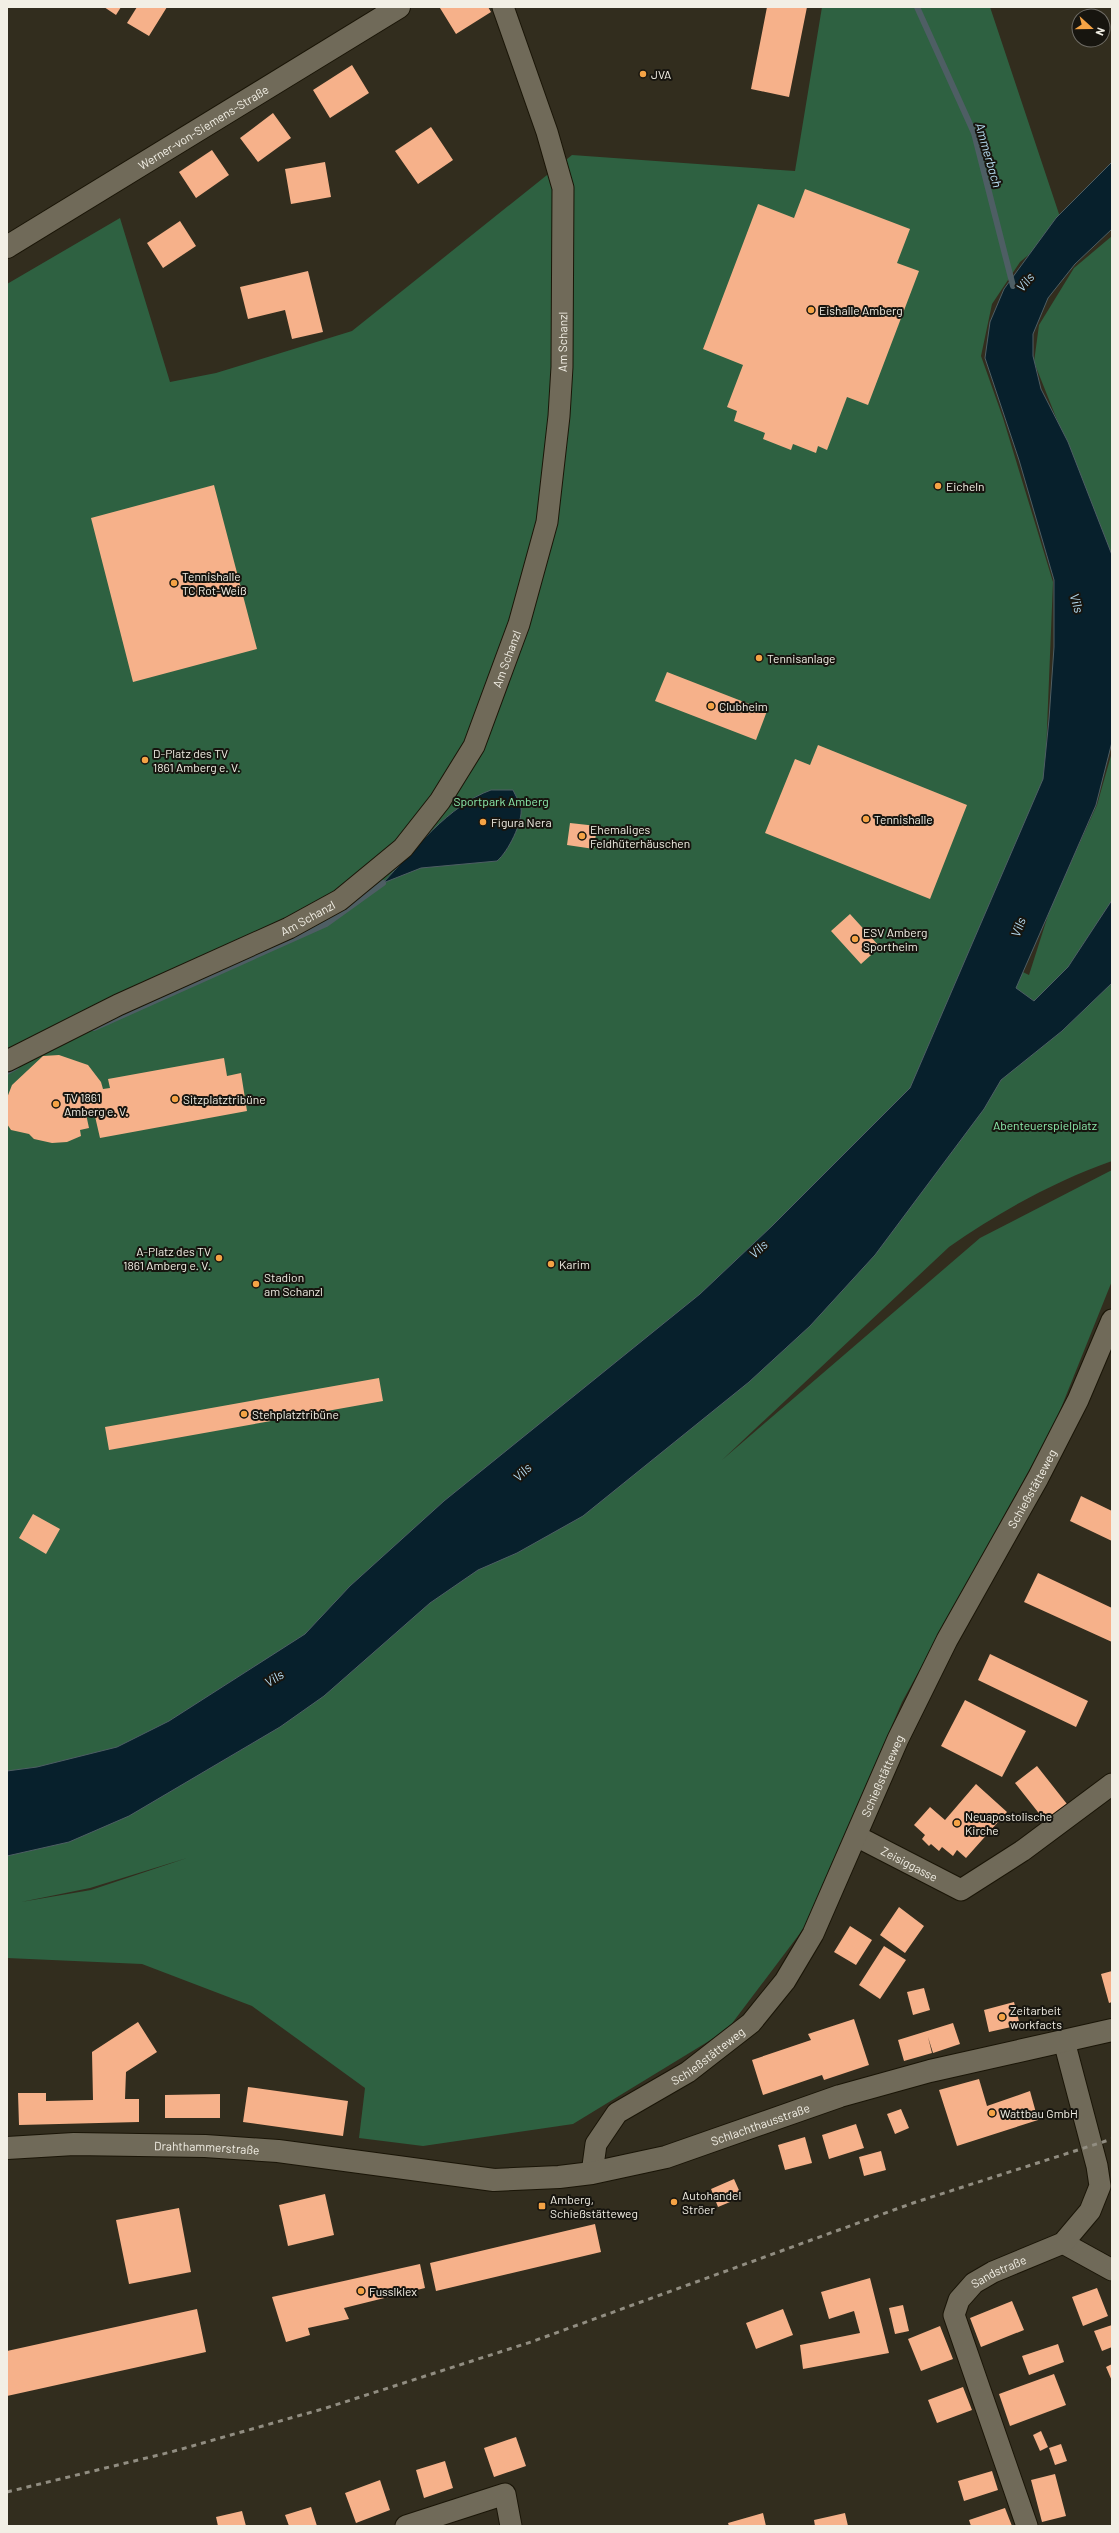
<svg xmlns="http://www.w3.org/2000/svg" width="1119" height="2533" viewBox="0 0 1119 2533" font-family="Barlow,sans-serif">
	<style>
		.green { fill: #2e6141; fill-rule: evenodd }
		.water { fill: #07202c; stroke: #4e5e64 }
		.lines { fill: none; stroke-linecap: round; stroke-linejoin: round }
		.stream { stroke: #4e5e64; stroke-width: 6 }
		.building { fill: #f6b18a }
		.minor-casing { stroke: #1a1507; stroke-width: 23 }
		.secondary-casing { stroke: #1a1507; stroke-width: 24 }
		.minor { stroke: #706a59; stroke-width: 21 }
		.secondary { stroke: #706a59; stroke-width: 22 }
		.rail { stroke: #918d81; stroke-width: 3; stroke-dasharray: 5 5; stroke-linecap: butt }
		.poi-dot { fill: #f5a345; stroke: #17150f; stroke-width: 1.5 }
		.labels { text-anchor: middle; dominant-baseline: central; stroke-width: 4; stroke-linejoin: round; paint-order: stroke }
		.poi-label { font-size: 12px; fill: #f2efe5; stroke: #17150f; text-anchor: start }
		.street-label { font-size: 12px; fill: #f2efe5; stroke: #17150f }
		.park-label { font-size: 12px; fill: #8cebac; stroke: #17150f }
		.water-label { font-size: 13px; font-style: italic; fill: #b6dcf2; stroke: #17150f }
	</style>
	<rect width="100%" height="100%" fill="#322d1e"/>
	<path class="green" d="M822 7H990L1063 226 1020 262 992 304 981 356 1003 418 1053 582 1045 777 972 948 1029 975 1051 906 1097 805 1112 752V1161C1055 1181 999 1212 949 1247L722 1460 980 1238 1112 1170V1281L1055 1423 902 1702 804 1928 727 2030 573 2124 423 2146 359 2138 365 2088 252 2006 142 1964 7 1958V284L120 218 170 382 216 373 352 331 572 155 795 171ZM187 1858 91 1890 21 1902 90 1888Z
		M1112 236V558L1034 362 1039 325 1074 268Z"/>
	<path class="water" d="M1112 162V229L1075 264 1048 298 1033 334V356L1041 389 1068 442 1112 555V742L1096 805 1016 988 1034 1001 1068 967 1112 900V983L1062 1031 1001 1080 984 1109 875 1255 810 1326 749 1382 583 1516 517 1553 478 1570 430 1603 324 1696 280 1727 129 1816 69 1842 7 1856V1771L37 1767 117 1747 169 1721 305 1634 350 1586 444 1501 700 1294 772 1226 910 1088 1043 779 1049 719 1054 647V580L1019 460 985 358 990 322 1004 289 1056 218Z
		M491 790H513C515 795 520 802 521 808 523 822 508 852 497 861L421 868 383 883C413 851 449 805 491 790Z"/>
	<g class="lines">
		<path class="stream" d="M917 7 974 133 1013 286
			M94 1028 326 924 383 883
			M7 1072 16 1067"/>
	</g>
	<path class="building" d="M104 7H121L116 15Z
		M137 7H167L149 36 127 23Z
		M442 7H488L491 12 456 34 440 8Z
		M767 7H807L789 97 751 89Z
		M352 65 369 93 330 118 313 90Z
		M273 113 291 138 258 162 240 138Z
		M431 127 453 160 418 184 395 151Z
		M212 150 229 175 196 198 179 172Z
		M325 162 331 197 291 204 285 169Z
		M805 189 910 229 897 263 919 271 868 405 847 397 827 450 818 446 816 453 793 444 791 450 763 439 765 433 734 421 737 411 727 407 743 365 703 349 758 204 794 218Z
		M180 221 196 246 163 268 147 243Z
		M308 271 323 332 292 339 285 310 248 319 240 287Z
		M214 485 257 649 133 682 91 518Z
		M667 672 767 711 756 740 655 701Z
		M818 745 967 805 930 899 765 833 795 759 810 765Z
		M570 823 597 826 594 849 567 845Z
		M850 914 880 947 861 964 831 931Z
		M59 1055 88 1065 101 1082 103 1089 110 1088 108 1079 224 1058 227 1076 241 1073 247 1111 100 1138 94 1112 86 1114 89 1128 80 1130 81 1136 67 1142 52 1143 34 1139 29 1134 11 1130 7 1124V1098L12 1085 43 1056Z
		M379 1378 383 1401 109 1450 105 1427Z
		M1081 1496 1112 1511V1541L1070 1521Z
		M33 1514 60 1529 46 1554 19 1538Z
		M1038 1573 1112 1608V1642L1024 1602Z
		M990 1654 1088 1701 1076 1727 978 1680Z
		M965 1700 1026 1731 1002 1777 941 1746Z
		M1037 1766 1067 1804 1045 1821 1015 1783Z
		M976 1784 1007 1812 966 1858 957 1850 953 1856 942 1847 939 1851 931 1844 929 1846 922 1839 925 1835 914 1825 930 1807 945 1820Z
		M899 1907 924 1926 905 1953 880 1935Z
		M850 1926 872 1940 856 1965 834 1952Z
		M884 1946 906 1960 880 1999 859 1985Z
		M1112 1971V2002L1109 2003 1101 1974Z
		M924 1988 930 2010 913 2015 907 1992Z
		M1014 2002 1020 2025 989 2032 984 2010Z
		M854 2019 869 2065 824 2080 822 2075 763 2095 752 2060 811 2040 808 2034Z
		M138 2022 157 2052 126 2072 125 2099H139V2122L19 2125 18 2093H46V2101L93 2100 92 2052Z
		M953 2023 960 2044 933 2053 928 2037 932 2053 904 2061 898 2040Z
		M979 2079 987 2106 1030 2091 1038 2120 957 2146 939 2090Z
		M248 2087 348 2101 343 2136 243 2122Z
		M220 2094V2118H165V2095Z
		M901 2109 909 2128 895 2134 887 2114Z
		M856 2124 864 2148 829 2159 822 2135Z
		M805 2137 812 2163 785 2170 778 2145Z
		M881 2151 886 2170 864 2176 859 2157Z
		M734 2179 742 2197 718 2207 711 2189Z
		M325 2194 334 2235 288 2246 279 2205Z
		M179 2208 191 2272 129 2284 116 2220Z
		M595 2224 601 2252 436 2291 430 2263Z
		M420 2264 425 2288 344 2308 349 2319 308 2328 310 2335 286 2342 272 2297Z
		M870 2278 889 2353 803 2369 800 2345 860 2333 854 2311 829 2319 821 2292Z
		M1097 2288 1108 2316 1083 2326 1072 2297Z
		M1012 2301 1024 2330 981 2347 970 2318Z
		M903 2305 909 2331 895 2334 889 2308Z
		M197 2309 206 2352 7 2396V2351Z
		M783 2309 793 2335 756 2349 746 2323Z
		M1112 2325V2347L1102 2351 1094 2331Z
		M940 2326 953 2359 921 2371 908 2339Z
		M1058 2344 1064 2362 1029 2375 1022 2356Z
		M1112 2364V2381L1106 2367Z
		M1054 2374 1066 2405 1010 2426 999 2394Z
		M963 2387 972 2410 937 2423 928 2400Z
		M1041 2431 1048 2447 1040 2451 1033 2435Z
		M516 2437 526 2466 494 2477 484 2448Z
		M1061 2444 1067 2461 1055 2465 1049 2448Z
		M445 2461 453 2488 424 2498 416 2470Z
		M992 2471 998 2490 964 2501 958 2481Z
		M1055 2474 1066 2516 1042 2522 1031 2480Z
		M380 2480 390 2510 356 2523 345 2493Z
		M311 2507 317 2526H289L285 2515Z
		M1005 2508 1012 2526H971L969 2520Z
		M242 2511 246 2526H218L216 2517Z
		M763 2513 766 2526H729L728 2523Z
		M845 2513 848 2526H815L814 2520Z"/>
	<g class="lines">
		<defs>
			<g id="minor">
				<path id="s1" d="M7 1061 118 1005 289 928 340 900 403 848 440 801 474 746 519 624 547 522 559 416 562 367 563 188 547 132 503 7"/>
				<path id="s2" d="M858 1837 961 1890 1022 1851 1112 1784"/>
				<path id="s3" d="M592 2173 596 2144 617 2113 688 2072 751 2023 785 1981 813 1934 898 1739 947 1640 1038 1478 1078 1400 1112 1320"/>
				<path d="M1063 2243 1112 2270"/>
				<path d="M406 2526 505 2494 511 2526"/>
				<path id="s4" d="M1027 2526 954 2315 959 2300 974 2283 993 2272 1063 2243 1090 2211 1100 2186 1097 2166 1064 2041"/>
			</g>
			<g id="secondary">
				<path id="s5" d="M7 247 399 7"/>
				<path id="s6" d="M7 2148 74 2144 205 2146 278 2151 494 2180 559 2177 592 2173 666 2157 840 2096 930 2071 1112 2030"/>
			</g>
		</defs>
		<use href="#minor" class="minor-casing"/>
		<use href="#secondary" class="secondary-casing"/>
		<use href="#minor" class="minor"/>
		<use href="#secondary" class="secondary"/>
		<path class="rail" d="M7 2492 171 2452 326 2408 531 2342 913 2203 1112 2139"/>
	</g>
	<g class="poi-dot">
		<circle cx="643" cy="74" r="4"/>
		<circle cx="811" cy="310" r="4"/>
		<circle cx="938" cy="486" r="4"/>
		<circle cx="174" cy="583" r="4"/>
		<circle cx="759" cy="658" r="4"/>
		<circle cx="711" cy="706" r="4"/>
		<circle cx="145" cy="760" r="4"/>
		<circle cx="866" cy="819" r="4"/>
		<circle cx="483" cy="822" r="4"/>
		<circle cx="582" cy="836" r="4"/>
		<circle cx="855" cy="939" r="4"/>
		<circle cx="175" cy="1099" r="4"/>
		<circle cx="56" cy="1104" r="4"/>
		<circle cx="219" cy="1258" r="4"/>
		<circle cx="551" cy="1264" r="4"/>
		<circle cx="256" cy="1284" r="4"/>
		<circle cx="244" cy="1414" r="4"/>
		<circle cx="957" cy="1823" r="4"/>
		<circle cx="1002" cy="2017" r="4"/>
		<circle cx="992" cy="2113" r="4"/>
		<circle cx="674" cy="2202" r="4"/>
		<rect x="538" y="2202" width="8" height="8" rx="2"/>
		<circle cx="361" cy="2291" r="4"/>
	</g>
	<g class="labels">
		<g class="poi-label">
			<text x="651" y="74">JVA</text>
			<text x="819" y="310">Eishalle Amberg</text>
			<text x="946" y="486">Eicheln</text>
			<text x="182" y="576">Tennishalle<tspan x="182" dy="14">TC Rot-Weiß</tspan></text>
			<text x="767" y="658">Tennisanlage</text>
			<text x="719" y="706">Clubheim</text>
			<text x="153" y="753">D-Platz des TV<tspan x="153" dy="14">1861 Amberg e. V.</tspan></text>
			<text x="874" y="819">Tennishalle</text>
			<text x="491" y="822">Figura Nera</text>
			<text x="590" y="829">Ehemaliges<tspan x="590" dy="14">Feldhüterhäuschen</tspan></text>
			<text x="863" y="932">ESV Amberg<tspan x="863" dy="14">Sportheim</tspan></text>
			<text x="64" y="1097">TV 1861<tspan x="64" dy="14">Amberg e. V.</tspan></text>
			<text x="183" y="1099">Sitzplatztribüne</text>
			<text x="211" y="1251" text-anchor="end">A-Platz des TV<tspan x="211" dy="14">1861 Amberg e. V.</tspan></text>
			<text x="559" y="1264">Karim</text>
			<text x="264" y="1277">Stadion<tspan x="264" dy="14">am Schanzl</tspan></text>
			<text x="252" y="1414">Stehplatztribüne</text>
			<text x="965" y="1816">Neuapostolische<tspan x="965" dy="14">Kirche</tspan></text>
			<text x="1010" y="2010">Zeitarbeit<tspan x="1010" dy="14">workfacts</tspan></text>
			<text x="1000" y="2113">Wattbau GmbH</text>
			<text x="682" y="2195">Autohandel<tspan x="682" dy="14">Ströer</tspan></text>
			<text x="550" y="2199">Amberg,<tspan x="550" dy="14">Schießstätteweg</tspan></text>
			<text x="369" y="2291">Fusslklex</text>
		</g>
		<g class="street-label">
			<text stroke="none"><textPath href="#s5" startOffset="230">Werner-von-Siemens-Straße</textPath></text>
			<text stroke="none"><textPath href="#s1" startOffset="993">Am Schanzl</textPath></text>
			<text stroke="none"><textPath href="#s1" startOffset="669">Am Schanzl</textPath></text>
			<text stroke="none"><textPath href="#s1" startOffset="333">Am Schanzl</textPath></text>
			<text stroke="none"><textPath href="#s3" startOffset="834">Schießstätteweg</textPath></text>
			<text stroke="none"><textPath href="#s3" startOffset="510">Schießstätteweg</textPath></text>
			<text stroke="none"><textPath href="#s2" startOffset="58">Zeisiggasse</textPath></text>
			<text stroke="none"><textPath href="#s3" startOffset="174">Schießstätteweg</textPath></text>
			<text stroke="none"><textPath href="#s6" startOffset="763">Schlachthausstraße</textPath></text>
			<text stroke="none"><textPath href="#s6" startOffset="200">Drahthammerstraße</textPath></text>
			<text stroke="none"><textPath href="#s4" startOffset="289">Sandstraße</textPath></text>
		</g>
		<g class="park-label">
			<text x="501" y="801">Sportpark Amberg</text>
			<text x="1045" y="1125">Abenteuerspielplatz</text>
		</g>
		<g class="water-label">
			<text transform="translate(989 155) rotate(74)">Ammerbach</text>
			<text transform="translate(1025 282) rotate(-50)">Vils</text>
			<text transform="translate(1077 603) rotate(74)">Vils</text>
			<text transform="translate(1018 927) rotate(-70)">Vils</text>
			<text transform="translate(758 1249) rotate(-43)">Vils</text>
			<text transform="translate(522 1472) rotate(-44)">Vils</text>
			<text transform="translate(274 1678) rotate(-32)">Vils</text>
		</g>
	</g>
	<rect width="1119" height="2533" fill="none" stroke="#f2efe5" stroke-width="16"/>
	<g transform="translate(1091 28) rotate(111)"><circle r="19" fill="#17150f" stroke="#6f6c65"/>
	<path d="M0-3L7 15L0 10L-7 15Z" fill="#f5a345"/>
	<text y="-6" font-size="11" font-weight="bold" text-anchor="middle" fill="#f2efe5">N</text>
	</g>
</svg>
